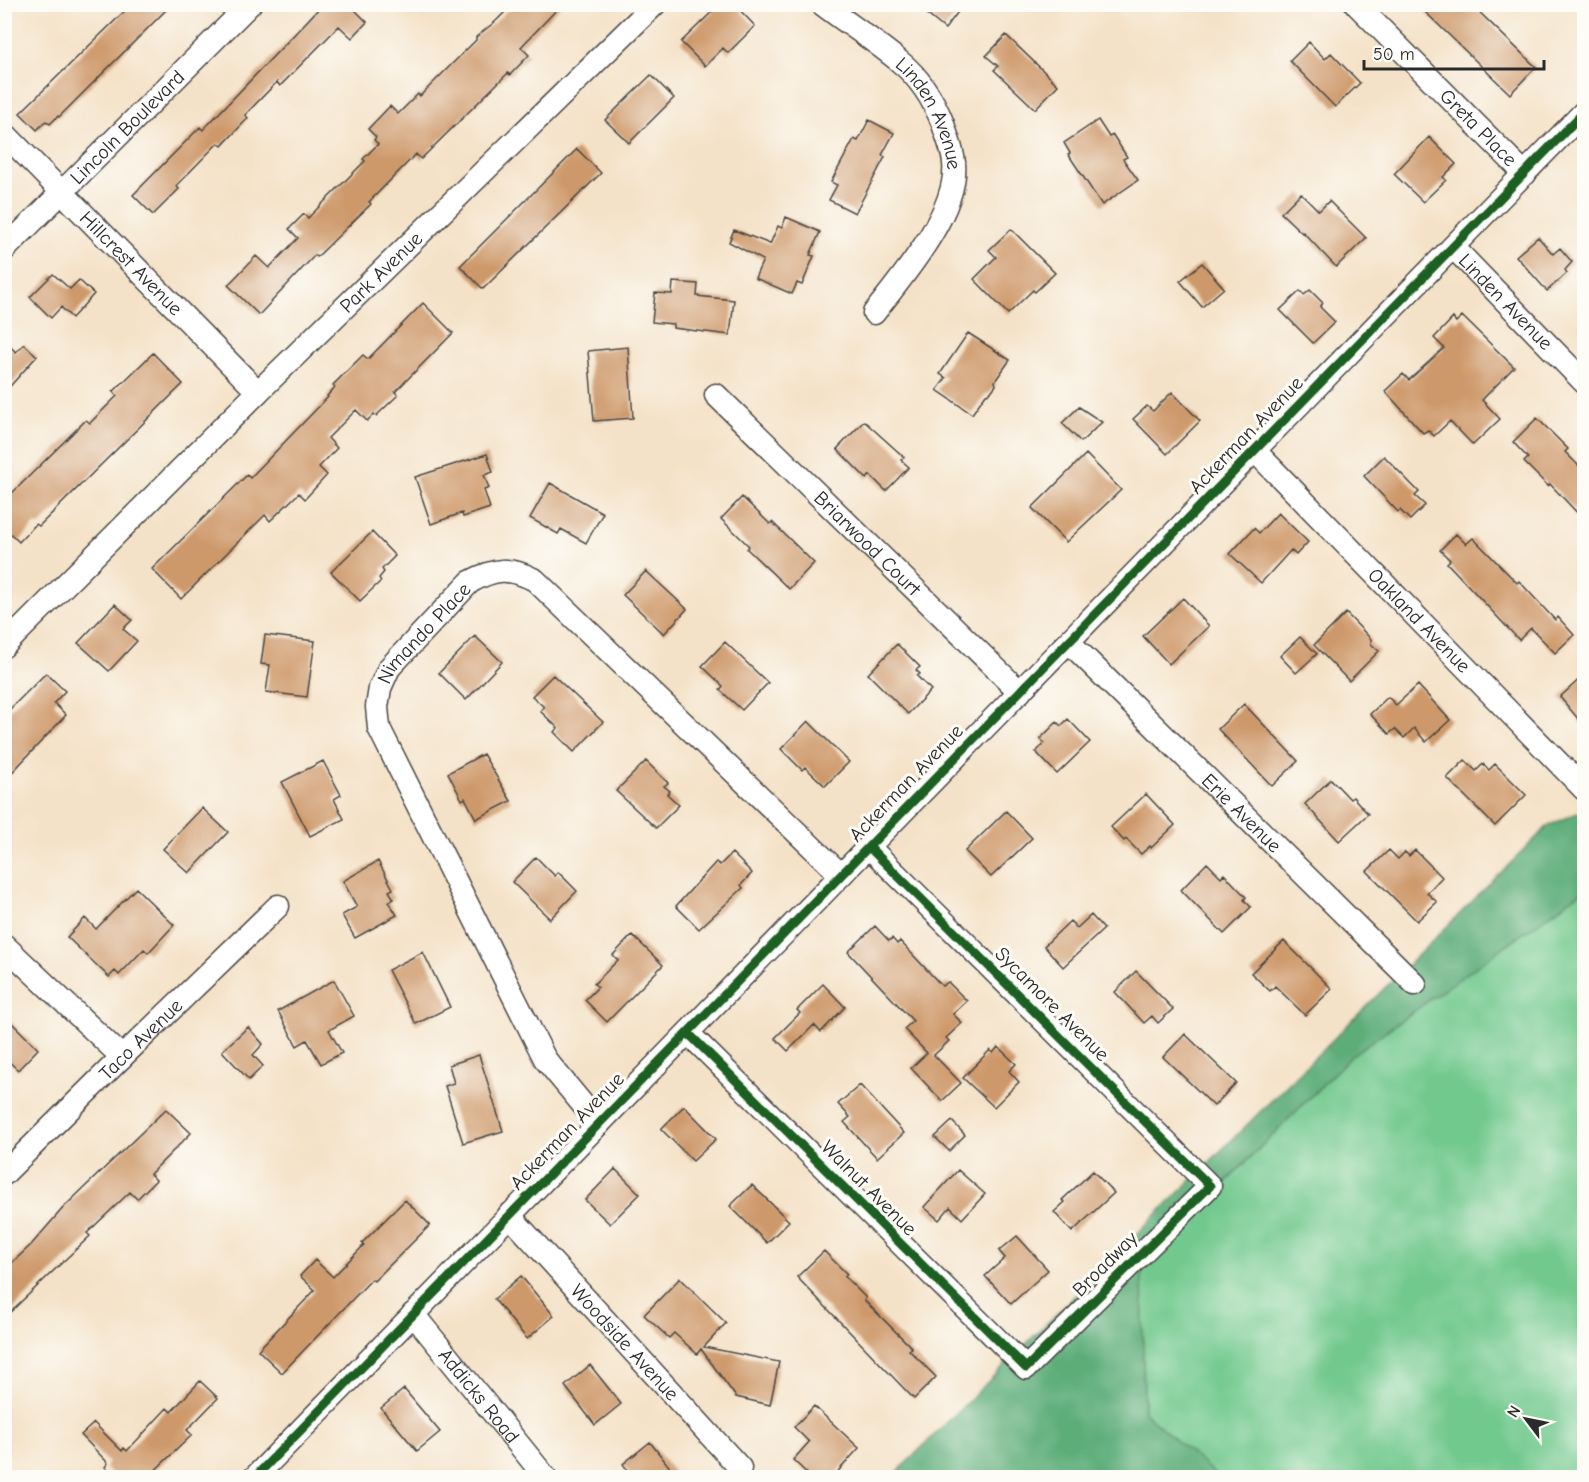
<svg xmlns="http://www.w3.org/2000/svg" width="1589" height="1482" viewBox="0 0 1589 1482" font-family="'Comic Neue',sans-serif">
	<style>
		.green { fill: #72c98e; stroke: #4e7a5c; stroke-width: 1.5 }
		.forest { fill: #5dad79; stroke: #446c52; stroke-width: 1.5 }
		.building { fill: #ce996b }
		.lines { fill: none; stroke-linecap: round; stroke-linejoin: round }
		.street-casing { stroke: #494643; stroke-width: 25 }
		.street { stroke: #fff; stroke-width: 22 }
		.cycleway-casing { stroke: #fdfcf7; stroke-width: 13 }
		.cycleway { stroke: #1b5e20; stroke-width: 9 }
		.labels { text-anchor: middle; dominant-baseline: central; stroke-width: 6; stroke-linejoin: round; paint-order: stroke }
		.street-label { font-size: 20px; fill: #2b2b2b; stroke: #fdfcf7 }
	</style>
	<rect width="100%" height="100%" fill="#fdfcf7"/>
	<filter id="ink" filterUnits="userSpaceOnUse"><feTurbulence type="fractalNoise" baseFrequency=".0167" numOctaves="2"/><feDisplacementMap in="SourceGraphic" scale="12" xChannelSelector="R" yChannelSelector="G"/><feConvolveMatrix kernelMatrix="1 2 1 2 8 2 1 2 1" color-interpolation-filters="sRGB"/></filter>
	<filter id="wash" filterUnits="userSpaceOnUse"><feTurbulence type="fractalNoise" baseFrequency=".008" numOctaves="4" result="noise"/><feDisplacementMap in="SourceGraphic" scale="24" xChannelSelector="R" yChannelSelector="G"/><feGaussianBlur stdDeviation="1.35" result="paint"/><feColorMatrix in="noise" values="0 0 0 0 0 0 0 0 0 0 0 0 0 0 0 0 0 1.4 0 .05"/><feComposite in="paint" operator="in"/></filter>
	<g filter="url(#wash)">
		<rect width="100%" height="100%" fill="#f4e2c8"/>
		<path class="green" d="M1584 890V1477H1218L1144 1412 1142 1267 1352 1055Z"/>
		<path class="forest" d="M1584 810V890L1352 1055 1142 1266 1144 1412 1218 1477 891 1478 1548 826Z"/>
		<g id="blocks">
			<path class="building" d="M132 4H172L59 117 58 116 50 124 46 121 37 130 20 113Z
				M317 4H360L355 10 367 22 352 38 339 26 280 86 277 82 245 115 248 118 222 146 218 143 176 186 179 189 153 215 133 195 200 127 203 130 309 19 320 7Z
				M513 4H562L521 47 529 55 510 75 508 73 421 159 416 154 369 202 371 204 317 257 315 255 259 315 228 285 256 256 269 268 298 238 289 229 304 214 308 218 365 161 363 159 378 144 374 140 376 137 368 129 390 106 398 114 418 94 420 96 476 40V37L496 21Z
				M720 4H734L755 26 728 53 723 48 705 66 681 42Z
				M914 4H964L945 29Z
				M1417 4H1471L1536 67 1510 94Z
				M1006 35 1058 85 1035 109 994 70 998 66 986 56Z
				M1309 42 1325 59 1331 53 1360 83 1335 107 1290 61Z
				M651 75 674 98 629 143 605 120Z
				M869 120 894 133 882 155 885 157 855 213 829 200 837 185 831 182 854 139 858 141Z
				M1098 120 1109 137 1113 135 1127 157 1123 159 1138 180 1102 205 1068 154 1070 153 1064 143Z
				M1429 137 1456 164 1443 177 1446 180 1423 202 1394 174Z
				M577 149 601 173 483 289 460 266Z
				M1301 193 1319 211 1329 201 1366 238 1336 267 1303 232 1302 233 1281 213Z
				M786 217 820 232 810 255 814 256 802 285 797 283 792 294 755 278 763 260 729 242 734 230 770 244 778 226 782 228Z
				M1011 229 1055 273 1035 292 1033 290 1008 314 974 279 996 257 989 250Z
				M1538 237 1553 254 1560 248 1572 262 1565 270 1567 273 1547 291 1516 256Z
				M1202 263 1224 288 1202 307 1180 281Z
				M53 274 70 289 79 280 94 294 72 318 61 307 51 318 30 297Z
				M673 282 698 284 697 296 734 300 730 335 673 328V324L652 322 655 293 672 294Z
				M1310 290 1323 303 1320 307 1335 322 1313 343 1280 310 1300 291 1304 295Z
				M423 303 453 333 395 392 398 395 376 416 374 414 367 421 356 410 328 438 337 448 319 467 327 475 305 499 299 493 270 521 265 515 181 599 152 569 247 475 250 478 328 397 327 396 335 387 333 385 363 355 368 359Z
				M1462 316 1514 367 1482 400 1500 419 1473 445 1450 421 1434 436 1428 430 1423 433 1385 391 1403 374 1409 380 1444 348 1434 338 1453 318 1456 322Z
				M968 333 1010 360 995 381 996 385 990 393 986 394 972 414 937 390 946 378 940 374Z
				M4 341 16 352 24 344 37 356 4 393Z
				M628 347 633 418 594 421 588 351Z
				M153 353 183 384 39 526 36 524 19 542 4 527V501L86 420 90 423 117 396 113 392Z
				M1172 392 1200 421 1167 454 1133 419 1147 406 1153 411Z
				M1079 407 1102 422 1081 442 1062 423Z
				M1537 418 1568 449 1565 452 1584 471V520L1550 484 1548 486 1524 462 1528 458 1513 442Z
				M864 421 904 457 901 460 909 467 886 491 870 475 867 479 837 449Z
				M487 454 493 472 484 475 489 488 484 490 490 508 463 517 462 513 431 524 415 477Z
				M1086 454 1121 490 1066 542 1032 508Z
				M1384 456 1419 492 1415 496 1425 505 1410 520 1400 510 1398 512 1364 476Z
				M550 483 603 513 586 543 561 529 558 534 530 518Z
				M742 497 770 524 772 522 814 563 789 589 747 549 749 546 721 519Z
				M1278 513 1308 542 1296 555 1291 550 1261 583 1230 554 1254 528 1259 533Z
				M372 532 395 556 382 569 384 572 379 578 381 581 360 601 331 572Z
				M1456 534 1466 544 1473 538 1517 583 1519 581 1555 620 1558 617 1574 635 1555 653 1531 628 1519 640 1447 563 1450 560 1440 550Z
				M646 571 687 609 664 634 623 595Z
				M1183 598 1209 626 1169 664 1143 636Z
				M115 604 132 620 123 629 137 641 109 671 78 643Z
				M1346 613 1371 639V644L1379 651 1349 681 1314 645Z
				M265 635 315 641 307 697 266 692 270 665 261 664Z
				M475 636 502 662 466 700 439 673Z
				M1300 637 1317 654 1296 673 1280 656Z
				M725 642 768 683 742 710 720 690 723 686 702 666Z
				M897 644 920 667 916 670 920 674 917 676 931 690 908 714 868 674Z
				M46 673 65 691 54 703 66 715 4 781V715Z
				M553 675 603 722 574 752 554 732 558 728 540 711 544 707 532 696Z
				M1584 675V726L1560 697Z
				M1418 685 1450 720 1426 742 1414 728 1404 738 1395 729 1389 734 1370 714 1388 697 1396 705Z
				M1244 704 1298 761 1272 786 1218 729Z
				M1068 719 1090 742 1057 774 1036 752 1045 743 1040 739 1057 722 1061 726Z
				M808 721 849 762 825 786 805 767 802 770 781 749Z
				M483 754 511 801 476 819 465 798 462 800 448 773Z
				M1465 760 1476 771 1483 764 1489 770 1495 764 1526 795 1495 826 1447 778Z
				M323 761 341 795 334 799 344 819 310 836 282 782Z
				M646 761 668 783 664 786 670 791 667 794 679 805 656 828 616 791Z
				M1331 779 1350 799 1353 797 1368 814 1339 841 1305 804Z
				M1146 794 1175 825 1151 848 1150 846 1141 854 1126 839 1124 841 1111 827Z
				M202 808 228 832 189 873 163 849Z
				M1006 811 1032 838 991 877 965 851Z
				M1389 850 1398 859 1405 852 1409 856 1415 850 1442 877 1427 893 1437 902 1417 921 1367 871Z
				M732 853 752 873 741 885 743 888 699 929 676 906 716 862 720 865Z
				M536 857 555 876 558 872 577 891 550 919 512 882Z
				M378 861 393 889 389 891 394 899 389 902 397 915 355 938 342 915 357 907 343 881Z
				M1207 863 1221 877 1224 874 1246 897 1244 900 1251 907 1224 934 1181 890Z
				M136 888 174 925 148 953 144 949 119 975 115 971 109 977 67 937 85 918 96 929Z
				M1091 915 1104 929 1063 967 1044 946 1070 921 1077 928Z
				M875 926 889 941 892 938 897 944 900 941 942 986 948 982 967 1001 953 1014 962 1023 946 1038 949 1041 934 1055 961 1083 942 1101 911 1068 927 1053 904 1029 913 1021 848 952Z
				M632 935 663 965 607 1022 585 1000 598 987 594 984 618 960 613 955Z
				M1284 941 1332 989 1305 1015 1275 986 1270 991 1251 973Z
				M423 952 450 1007 416 1024 388 970Z
				M1136 971 1173 1009 1158 1023 1152 1016 1144 1023 1115 992Z
				M334 980 354 1016 329 1030 342 1053 321 1064 307 1040 297 1046 278 1011Z
				M823 984 845 1007 821 1032 814 1025 788 1051 775 1038 800 1013 797 1010Z
				M4 1015 38 1049 18 1070 4 1057Z
				M248 1027 263 1044 253 1055 263 1066 249 1080 222 1051Z
				M1185 1034 1236 1083 1214 1106 1163 1057Z
				M998 1047 1016 1064 1009 1071 1019 1082 994 1107 963 1078 990 1050 993 1053Z
				M479 1055 503 1131 463 1143 445 1086 454 1083 449 1065Z
				M860 1085 904 1133 877 1158 844 1122 850 1117 838 1104Z
				M684 1106 716 1139 693 1161 661 1129Z
				M166 1109 191 1133 150 1174 156 1180 137 1199 130 1192 87 1233 90 1236 4 1318V1270L31 1245 64 1207Z
				M952 1121 965 1135 949 1151 935 1137Z
				M615 1169 640 1194 610 1224 585 1200Z
				M958 1170 985 1194 962 1219 950 1207 939 1220 924 1207Z
				M1093 1171 1114 1193 1072 1232 1054 1212 1065 1202 1062 1200Z
				M752 1185 789 1221 767 1243 730 1206Z
				M405 1200 430 1225 374 1281 372 1279 282 1373 258 1350 315 1290 300 1276 315 1260 333 1277 364 1245 362 1243Z
				M1017 1236 1048 1270 1011 1304 985 1276 1005 1258 999 1251Z
				M824 1251 847 1274 845 1277 866 1298 864 1300 912 1348 909 1350 936 1377 914 1399 797 1277Z
				M521 1276 554 1316 527 1339 494 1299Z
				M680 1278 726 1323 704 1347 779 1362 770 1405 736 1397 701 1349 697 1354 674 1333 669 1338 644 1315Z
				M590 1365 621 1404 595 1425 565 1386Z
				M200 1381 218 1398 187 1430 192 1435 147 1478H116L105 1467 108 1463 81 1435 94 1423 122 1451 124 1448 127 1451 167 1408 171 1412Z
				M404 1389 440 1432 417 1451 381 1408Z
				M814 1406 859 1448 832 1478H812L793 1460 809 1442 794 1427Z
				M650 1442 678 1478H633L623 1464Z"/>
		</g>
	</g>
	<g filter="url(#ink)">
		<use href="#blocks" fill-opacity="0" stroke="#494643" stroke-width="1.5"/>
		<g class="lines">
			<defs>
				<g id="street">
					<path id="s1" d="M822 4C847 23 875 41 899 61 919 77 934 101 943 124 947 137 953 150 954 163 959 211 902 277 874 313"/>
					<path id="s2" d="M1356 4 1525 174"/>
					<path id="s3" d="M4 133 258 392"/>
					<path id="s4" d="M1453 247 1584 382"/>
					<path id="s5" d="M4 250 250 4"/>
					<path id="s6" d="M716 395 1020 692"/>
					<path id="s7" d="M1255 451 1584 789"/>
					<path id="s8" d="M1069 642 1415 984"/>
					<path id="s9" d="M4 646 258 392 655 4"/>
					<path d="M4 945 122 1057"/>
					<path d="M688 1033 1026 1368 1210 1186 869 847"/>
					<path id="s10" d="M599 1124 545 1059 379 728 377 707 380 688 389 668 470 582C495 568 509 567 535 580L841 875"/>
					<path id="s11" d="M4 1174 122 1057 278 906"/>
					<path id="s12" d="M509 1215 740 1468"/>
					<path id="s13" d="M413 1314 546 1478"/>
					<path d="M254 1478 1584 112"/>
				</g>
			</defs>
			<use href="#street" class="street-casing"/>
			<use href="#street" class="street"/>
			<defs>
				<path id="cycleway" d="M688 1033 1026 1368 1210 1186 869 847
					M254 1478 1584 112"/>
			</defs>
			<use href="#cycleway" class="cycleway-casing"/>
			<use href="#cycleway" class="cycleway"/>
		</g>
	</g>
	<g class="labels">
		<g class="street-label">
			<text stroke="none"><textPath href="#s1" startOffset="158">Linden Avenue</textPath></text>
			<text stroke="none"><textPath href="#s5" startOffset="174">Lincoln Boulevard</textPath></text>
			<text stroke="none"><textPath href="#s2" startOffset="174">Greta Place</textPath></text>
			<text stroke="none"><textPath href="#s3" startOffset="182">Hillcrest Avenue</textPath></text>
			<text stroke="none"><textPath href="#s9" startOffset="531">Park Avenue</textPath></text>
			<text stroke="none"><textPath href="#s4" startOffset="76">Linden Avenue</textPath></text>
			<text transform="translate(1246 435) rotate(-46)">Ackerman Avenue</text>
			<text stroke="none"><textPath href="#s6" startOffset="212">Briarwood Court</textPath></text>
			<text stroke="none"><textPath href="#s7" startOffset="236">Oakland Avenue</textPath></text>
			<text stroke="none"><textPath href="#s10" startOffset="566">Nimando Place</textPath></text>
			<text transform="translate(906 783) rotate(-46)">Ackerman Avenue</text>
			<text stroke="none"><textPath href="#s8" startOffset="243">Erie Avenue</textPath></text>
			<text transform="translate(1052 1004) rotate(45)">Sycamore Avenue</text>
			<text stroke="none"><textPath href="#s11" startOffset="192">Taco Avenue</textPath></text>
			<text transform="translate(567 1131) rotate(-46)">Ackerman Avenue</text>
			<text transform="translate(869 1188) rotate(45)">Walnut Avenue</text>
			<text transform="translate(1105 1264) rotate(-45)">Broadway</text>
			<text stroke="none"><textPath href="#s12" startOffset="172">Woodside Avenue</textPath></text>
			<text stroke="none"><textPath href="#s13" startOffset="105">Addicks Road</textPath></text>
		</g>
	</g>
	<rect width="1589" height="1482" fill="none" stroke="#fdfcf7" stroke-width="24"/>
	<g transform="translate(1526 1419) rotate(302)" stroke="#fdfcf7" stroke-width="4.5" paint-order="stroke">
	<path d="M0-4.5L10 22L0 15L-10 22Z" fill="#2b2b2b"/>
	<text y="-9" font-size="16" font-weight="bold" text-anchor="middle" fill="#2b2b2b">N</text>
	</g>
	<path d="M1364 60v9h180v-9" fill="none" stroke="#2b2b2b" stroke-width="3"/>
	<text x="1373" y="60" font-size="18" fill="#2b2b2b" stroke="#fdfcf7" stroke-width="4.5" paint-order="stroke">50 m</text>
</svg>
